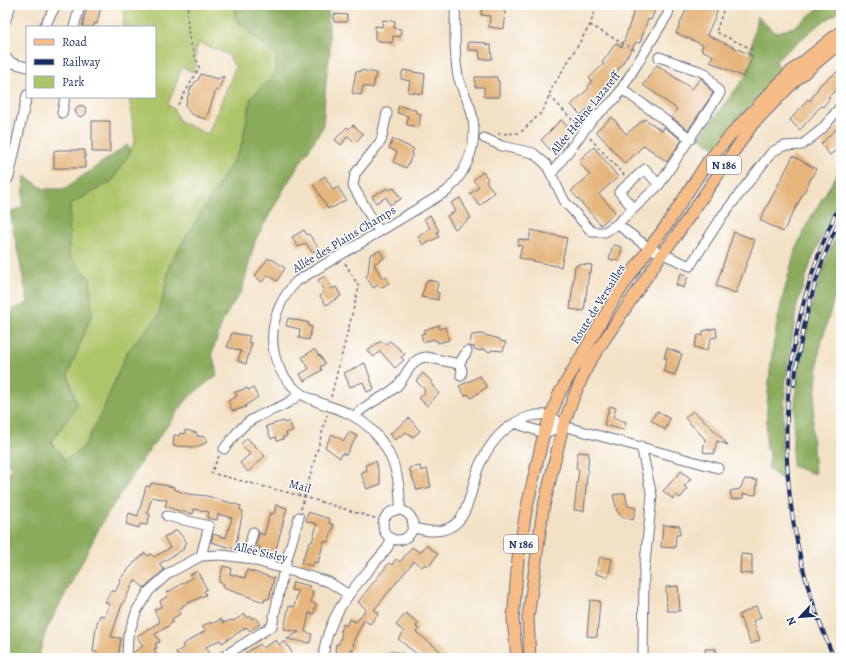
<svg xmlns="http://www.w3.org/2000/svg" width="846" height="663" viewBox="0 0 846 663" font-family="Alegreya,serif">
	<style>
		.green { fill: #aec468; stroke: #647a63; fill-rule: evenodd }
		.forest { fill: #8aaa5c; stroke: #526c5d }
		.building { fill: #e5b57c }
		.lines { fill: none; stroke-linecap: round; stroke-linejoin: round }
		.minor-casing { stroke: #676d82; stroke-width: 11 }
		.major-casing { stroke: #676d82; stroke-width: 13 }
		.path { stroke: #676d82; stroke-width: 1.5; stroke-dasharray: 3 3; stroke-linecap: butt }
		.minor { stroke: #fff; stroke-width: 9 }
		.major { stroke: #f7bd88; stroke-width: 11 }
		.rail-casing { stroke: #1b2f5e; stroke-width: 4 }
		.rail { stroke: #fff; stroke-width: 2.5; stroke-dasharray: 8; stroke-linecap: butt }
		.labels { text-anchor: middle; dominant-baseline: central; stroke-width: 3; stroke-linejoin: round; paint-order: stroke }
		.shield { fill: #fff; stroke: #5f6d8e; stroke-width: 1 }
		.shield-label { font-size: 11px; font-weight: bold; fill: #1b2f5e }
		.street-label { font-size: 12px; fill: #1b2f5e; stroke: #fff }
	</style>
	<rect width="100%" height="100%" fill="#fff"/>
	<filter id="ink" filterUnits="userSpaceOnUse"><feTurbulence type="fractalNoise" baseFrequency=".025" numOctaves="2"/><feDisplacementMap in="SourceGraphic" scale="8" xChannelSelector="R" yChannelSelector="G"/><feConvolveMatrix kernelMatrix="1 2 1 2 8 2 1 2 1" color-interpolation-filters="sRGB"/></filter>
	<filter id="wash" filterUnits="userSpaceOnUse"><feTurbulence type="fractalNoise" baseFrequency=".012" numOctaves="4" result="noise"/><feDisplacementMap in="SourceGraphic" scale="16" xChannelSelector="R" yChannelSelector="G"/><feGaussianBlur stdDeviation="0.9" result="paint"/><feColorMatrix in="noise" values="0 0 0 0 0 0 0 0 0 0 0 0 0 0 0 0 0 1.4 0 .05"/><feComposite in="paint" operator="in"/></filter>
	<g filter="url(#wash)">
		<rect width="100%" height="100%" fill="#f3e1c5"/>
		<path class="green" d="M125 5H237L234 18 277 56 275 73 251 98 241 148 170 263 159 315 127 352 103 410 84 447 65 460 51 442 77 406 68 374 92 314 90 279 69 255 70 204 111 182 131 151 135 139 129 97H155V27H123ZM199 43 229 55 233 64 236 66 208 134 180 122 173 108 168 105 182 67 193 72C197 59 192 57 199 43Z"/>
		<path class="forest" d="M237 5H328L330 52 326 80 323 127 285 187 255 241 242 290 224 318 212 353 217 375 189 397 147 453 103 521 46 631 38 658H5V483L12 466 5 462V313L28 303 10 213 22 207 25 176 44 189H64L127 145 131 151 111 182 70 204 69 255 90 279 92 314 68 374 77 406 51 442 65 460 84 447 103 410 127 352 159 315 170 263 241 148 251 98 275 73 277 56 234 18Z
			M823 5H841V11L818 25 776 60 780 73 741 116 719 150 699 137 746 76 757 16 775 33 794 27Z
			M841 167V193L811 262 797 305 786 378 782 442 784 481 768 469 770 451 766 449C766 392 772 335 787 281 790 270 792 259 796 249 807 219 826 194 841 167Z
			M841 223V273L819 352 812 432 815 474 792 466C794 428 794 391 801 354 809 308 823 265 841 223Z"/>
		<g id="blocks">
			<path class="building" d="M87 5 101 6 97 24 94 23V27H82Z
				M482 5 505 8 504 13H506L504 29 489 27 490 16 481 15Z
				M636 5H657L651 20 648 19 640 43 636 42 612 80 614 83 581 115 571 105 589 88 588 86 592 81 589 78 604 64 602 63 616 43 622 47Z
				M688 5H720L707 35 753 56 744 77 710 62 713 55 701 50 703 45 676 33Z
				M334 14 347 15V22H334Z
				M383 20 395 21 394 28 401 29 400 37 393 36 392 43 375 40V26L382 27Z
				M468 42 486 43V45H491L492 59H480L479 50H468Z
				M657 65 692 89 701 78 713 93 688 130 671 117 677 109 643 85Z
				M841 69V86L828 97 830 98 823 107 821 106 800 130 790 120 808 99 810 101 821 84Z
				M360 70 376 73 373 88 363 86 361 95 352 93 356 71 360 72Z
				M403 70 425 74 423 94 408 92 410 81 401 79Z
				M201 74 218 79 224 76 218 91 216 90 206 119H204L191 114 185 106 191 87 193 86 195 82 198 80Z
				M475 77H497V81H499V97H484V87H475Z
				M75.5 111a5.5 5.5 0 1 1 11 0a5.5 5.5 0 1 1-11 0Z
				M399 106 416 110V113L421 114 419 127 407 125 408 116 397 113Z
				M612 117 626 134 645 119 662 131 664 127 682 140 667 162 644 145 625 164 596 131Z
				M561 120 572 132 564 140 567 143 563 149 559 147 553 153 541 140Z
				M92 121H110V152H92Z
				M841 124V146L830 155 821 144Z
				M353 125 363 134 355 143 348 136 341 145 335 140 347 127 349 129Z
				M393 139 414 149 412 153 413 154 406 168 393 162 397 152 389 148Z
				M594 147 618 177 599 194 615 212 601 225 571 191 590 175 578 161Z
				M58 150H85V168H54V151Z
				M793 156 816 169 783 232 760 220Z
				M483 172 488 179 486 181 494 192 480 206 470 194 479 187 473 180Z
				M325 176 333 190 338 187 346 200 332 208 331 207 328 209 313 184Z
				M388 188 389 190 394 188 401 199 390 205 386 197 376 203 372 196Z
				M460 198 471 218 455 229 447 216 456 211 451 203Z
				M430 215 439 231 437 232 439 237 423 245 418 237 430 228 424 219Z
				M304 230 307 235 309 234 319 249 312 252 306 243 298 247 292 237Z
				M531 230 567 238 561 267 519 258 522 246 517 245 519 239 529 241Z
				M734 232 755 240 736 293 716 286Z
				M613 245 622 247 619 261 609 259Z
				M380 250 384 258 374 264 382 278 385 276 389 283 380 288 378 285 373 288 366 276 368 274 370 255Z
				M268 258 271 260 272 259 285 268 277 281 268 275 262 282 255 276Z
				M578 264 592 265 591 272H589L584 311 570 309 575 266H578Z
				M681 273 688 276 684 288 676 285Z
				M325 276 332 289 336 287 341 296 326 305 320 296 323 294 322 292 324 291 318 280Z
				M427 280 438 282 436 292 439 293 438 300 421 297Z
				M288 318 309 323 308 326 312 327 309 340 299 338 300 329 286 326Z
				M439 325 440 329 445 327 449 340 438 343 437 340 435 341 434 339 423 342 421 334 425 333 424 330Z
				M716 328 717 337 711 338 707 351 694 347 698 335 702 336 703 331Z
				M232 333 250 336 248 342 252 343 246 364 238 361 241 351 227 347Z
				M481 334 500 339V341L506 342 503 351 491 350 490 352 482 349 481 351 474 349V347L469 346 472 335Z
				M390 341 405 354 401 357 404 360 395 368 380 351 374 357 368 351 379 342H383L386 344Z
				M667 348 682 354 675 375 663 371 667 358H664Z
				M313 350H315L319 356 320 355 325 364 320 367 322 370 304 381 300 374 309 369 302 357Z
				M365 363 374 389 367 392 363 382 350 387 344 373Z
				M423 373 432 382V385L439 393 427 406 419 398 425 393 424 389 416 381Z
				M480 376 487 387 471 398 468 394 465 396 459 386Z
				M247 388 248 390 253 388 258 397 245 406 246 407 233 411 228 401 237 396 235 392Z
				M610 406 616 408 613 417 626 422 624 430 604 425Z
				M657 411 670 419 665 430 651 420Z
				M693 411 709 425 728 445 717 441 714 454 703 452 705 439 685 418Z
				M409 418 420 431 413 437 406 432 395 440 390 434Z
				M284 421 285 423 289 421 293 431 286 433 287 436 283 437V439L277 441 276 437 271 439 266 426Z
				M185 430 197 433V436L205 437 207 442 197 447 173 446 174 435 179 436 180 433 185 434Z
				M349 432 357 436 346 455 342 453 340 458 325 447 332 434 344 441Z
				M247 438 265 456 248 472 240 463 250 454 241 444Z
				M578 452 589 453 584 511 574 510 579 469H576Z
				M376 461 381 484 367 489 361 473 367 470 365 465Z
				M420 466 421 471 427 469 431 487 417 490 409 468Z
				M681 471 691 479 684 486 688 489 680 498 677 495 673 499 663 491Z
				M745 479 757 480 756 495 743 494V498L732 500 730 491 740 489Z
				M151 483 174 487 173 489 188 494 207 496 241 506 240 510 243 511 235 549 211 542 213 534 226 538 232 518 218 514 217 520 207 518 209 512 194 509 193 514 176 510 165 506 167 500 152 497 147 513 150 514 147 525 140 524 139 528 126 524 129 513 138 516 146 486 150 487Z
				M625 493 628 506 636 508 633 520 621 516 617 511 613 495Z
				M276 505 287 508 275 553H273L272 557 259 553 260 547 255 546 259 533 264 535 270 513 274 514Z
				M308 512 330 519 329 523 334 525 328 542 324 541 318 563 314 562 312 566 301 563 310 542H312L317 524 306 521Z
				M663 525 680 526V535H676L675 548 661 547Z
				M177 530 187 543 183 546 184 549 159 564 164 570 144 588 135 580 121 607 111 637 121 638 118 658H97V652H93L96 627 100 615 105 616 109 604 105 602 111 590 115 592 121 580 120 579 135 562 145 553 148 556 151 554 154 557 170 548 164 537Z
				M426 545 438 554 428 567 425 564 422 567 414 561 374 610 379 613 370 624 364 620 354 640 353 650 350 649 351 658H337V651H335L336 644H339L342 632 340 631 343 624 346 626 349 619 356 622 366 609 358 602 365 593 389 563 392 565 396 559 400 562 412 547 420 553Z
				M741 554 752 555V574L740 573Z
				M600 557 612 559 608 577 596 574Z
				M223 566 231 568 230 574 245 578 247 570 274 578 269 599H265L264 602 223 588 224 584 219 582Z
				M197 571 207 589 204 591 206 595 182 606 183 607 178 610 180 614 172 619 173 622 170 624V625L155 634 160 642 155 644 157 648 154 649 159 658H138L134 652 143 646 137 636 160 622 154 610 162 606 160 601 168 596 166 593 192 578 190 575Z
				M293 582 310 586 309 590 313 591 311 602 316 604 314 614 309 613 305 632 312 634 310 643 287 639 299 632 284 629 289 606 294 607 298 591 291 590Z
				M678 586 680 611H667L666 587Z
				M590 600 600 601 597 637 587 636Z
				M756 606 761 618 753 621 760 640 751 644 739 615Z
				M406 613 418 623 416 627 419 629 416 632 443 653 442 654 447 658H422L398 639 404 632 396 625Z
				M245 614 247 618 250 616 252 619 255 617 260 624 250 631 247 627 222 643 220 640 206 647 209 653 200 658H179L176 652 184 648 182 645 205 631 202 626 211 622 212 624 221 619 223 623 232 620 233 621Z
				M276 640 279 645 285 641 295 658H237L260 644 263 648Z
				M705 649H716V658H705Z"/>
		</g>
	</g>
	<g filter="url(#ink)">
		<use href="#blocks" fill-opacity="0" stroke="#676d82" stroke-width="1"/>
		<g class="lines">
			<defs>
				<path id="minor" d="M5 22 11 5
					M44 27 56 5
					M74 27 80 5
					M5 57 12 63 27 67
					M622 89 691 139
					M62 113 65 97
					M484 138 502 146 533 153 546 164 565 202 592 232H605L617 224 659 185 720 93 705 73 659 57
					M552 173 592 120 616 98 668 14 670 5
					M5 181 9 177 27 95
					M633 208 619 192 645 169 659 185
					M617 224 649 248 690 266 723 215 772 152 783 146 802 145 822 129 841 106
					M379 231 353 186 355 174 381 141 387 113
					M461 376 462 370 459 364 467 351
					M355 416C366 402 386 398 398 385 407 375 411 358 426 357L459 364
					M515 423 544 433 563 426
					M641 446 652 496 644 572 643 658
					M224 449C234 436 242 424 257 417 271 409 289 406 300 393
					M400 509C402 468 384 429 345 412 330 405 314 403 300 393 262 363 266 313 297 281L447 191C470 168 480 139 470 107 466 97 461 87 458 76 453 53 456 28 455 5
					M383 525a15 15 0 1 1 30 0a15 15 0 1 1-30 0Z
					M167 516 209 526 201 556
					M414 528C419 529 426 531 432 531 470 532 469 492 479 466 487 449 498 432 515 423 527 416 536 414 550 415L563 426 718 468
					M246 558 253 532
					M392 656 401 658
					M127 658 128 636 137 610 149 591 169 573 201 556 221 555 246 558 329 582 349 595
					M221 658 272 626 284 569 299 517
					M323 658C327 611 360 582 388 547L391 538"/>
				<path id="major" d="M517 658 513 620 518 559 526 511 544 433 559 394 615 298 649 248 666 226 708 161 744 120 789 73 841 31
					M530 658 528 618 543 510 563 426 574 396 589 363 662 254 676 236 752 125 796 80 841 42"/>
			</defs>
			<use href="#minor" class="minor-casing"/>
			<use href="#major" class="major-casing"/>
			<path class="path" d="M725 5 716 32 752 49
				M590 25 635 50
				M550 96 577 125
				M178 105 199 68C197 58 192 50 190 40 187 28 187 17 188 5
				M498 134 520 133 543 111 552 88 590 25 597 5
				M590 138 624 175
				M331 397 359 287 345 263
				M219 456 211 473 305 497 384 521
				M301 509 327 415"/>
			<use href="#minor" class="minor"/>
			<use href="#major" class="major"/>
			<defs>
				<path id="rail" d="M794 385C801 329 815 273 839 221
					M834 658C769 510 770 348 841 202"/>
			</defs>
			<use href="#rail" class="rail-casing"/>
			<use href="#rail" class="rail"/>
		</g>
	</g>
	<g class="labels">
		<g class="shield">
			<rect x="707" y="156" width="34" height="18" rx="3"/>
			<rect x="504" y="535" width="34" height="18" rx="3"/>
		</g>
		<g class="shield-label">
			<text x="724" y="165">N 186</text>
			<text x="521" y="544">N 186</text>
		</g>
		<g class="street-label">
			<text transform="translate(585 113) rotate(-51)">Allée Hélène Lazareff</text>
			<text transform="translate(344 239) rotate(-31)">Allée des Plains Champs</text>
			<text transform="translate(598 304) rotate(-58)">Route de Versailles</text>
			<text transform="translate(300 486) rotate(15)">Mail</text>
			<text transform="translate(261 552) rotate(13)">Allée Sisley</text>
		</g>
	</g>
	<rect width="846" height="663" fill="none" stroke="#fff" stroke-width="20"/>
	<rect x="26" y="26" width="130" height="72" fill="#ffffff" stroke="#a4acbf"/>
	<rect x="34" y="39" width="20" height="6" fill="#f7bd88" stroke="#a4acbf"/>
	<text x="62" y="46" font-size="12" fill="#1b2f5e">Road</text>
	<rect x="34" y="59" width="20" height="6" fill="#1b2f5e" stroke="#a4acbf"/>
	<text x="62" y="66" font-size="12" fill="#1b2f5e">Railway</text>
	<rect x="34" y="76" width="20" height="12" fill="#aec468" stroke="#a4acbf"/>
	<text x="62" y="86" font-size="12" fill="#1b2f5e">Park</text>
	<g transform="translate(800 617) rotate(244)" stroke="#ffffff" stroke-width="3" paint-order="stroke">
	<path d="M0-3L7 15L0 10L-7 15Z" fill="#1b2f5e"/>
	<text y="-6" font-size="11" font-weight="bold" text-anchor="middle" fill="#1b2f5e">N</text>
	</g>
</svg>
